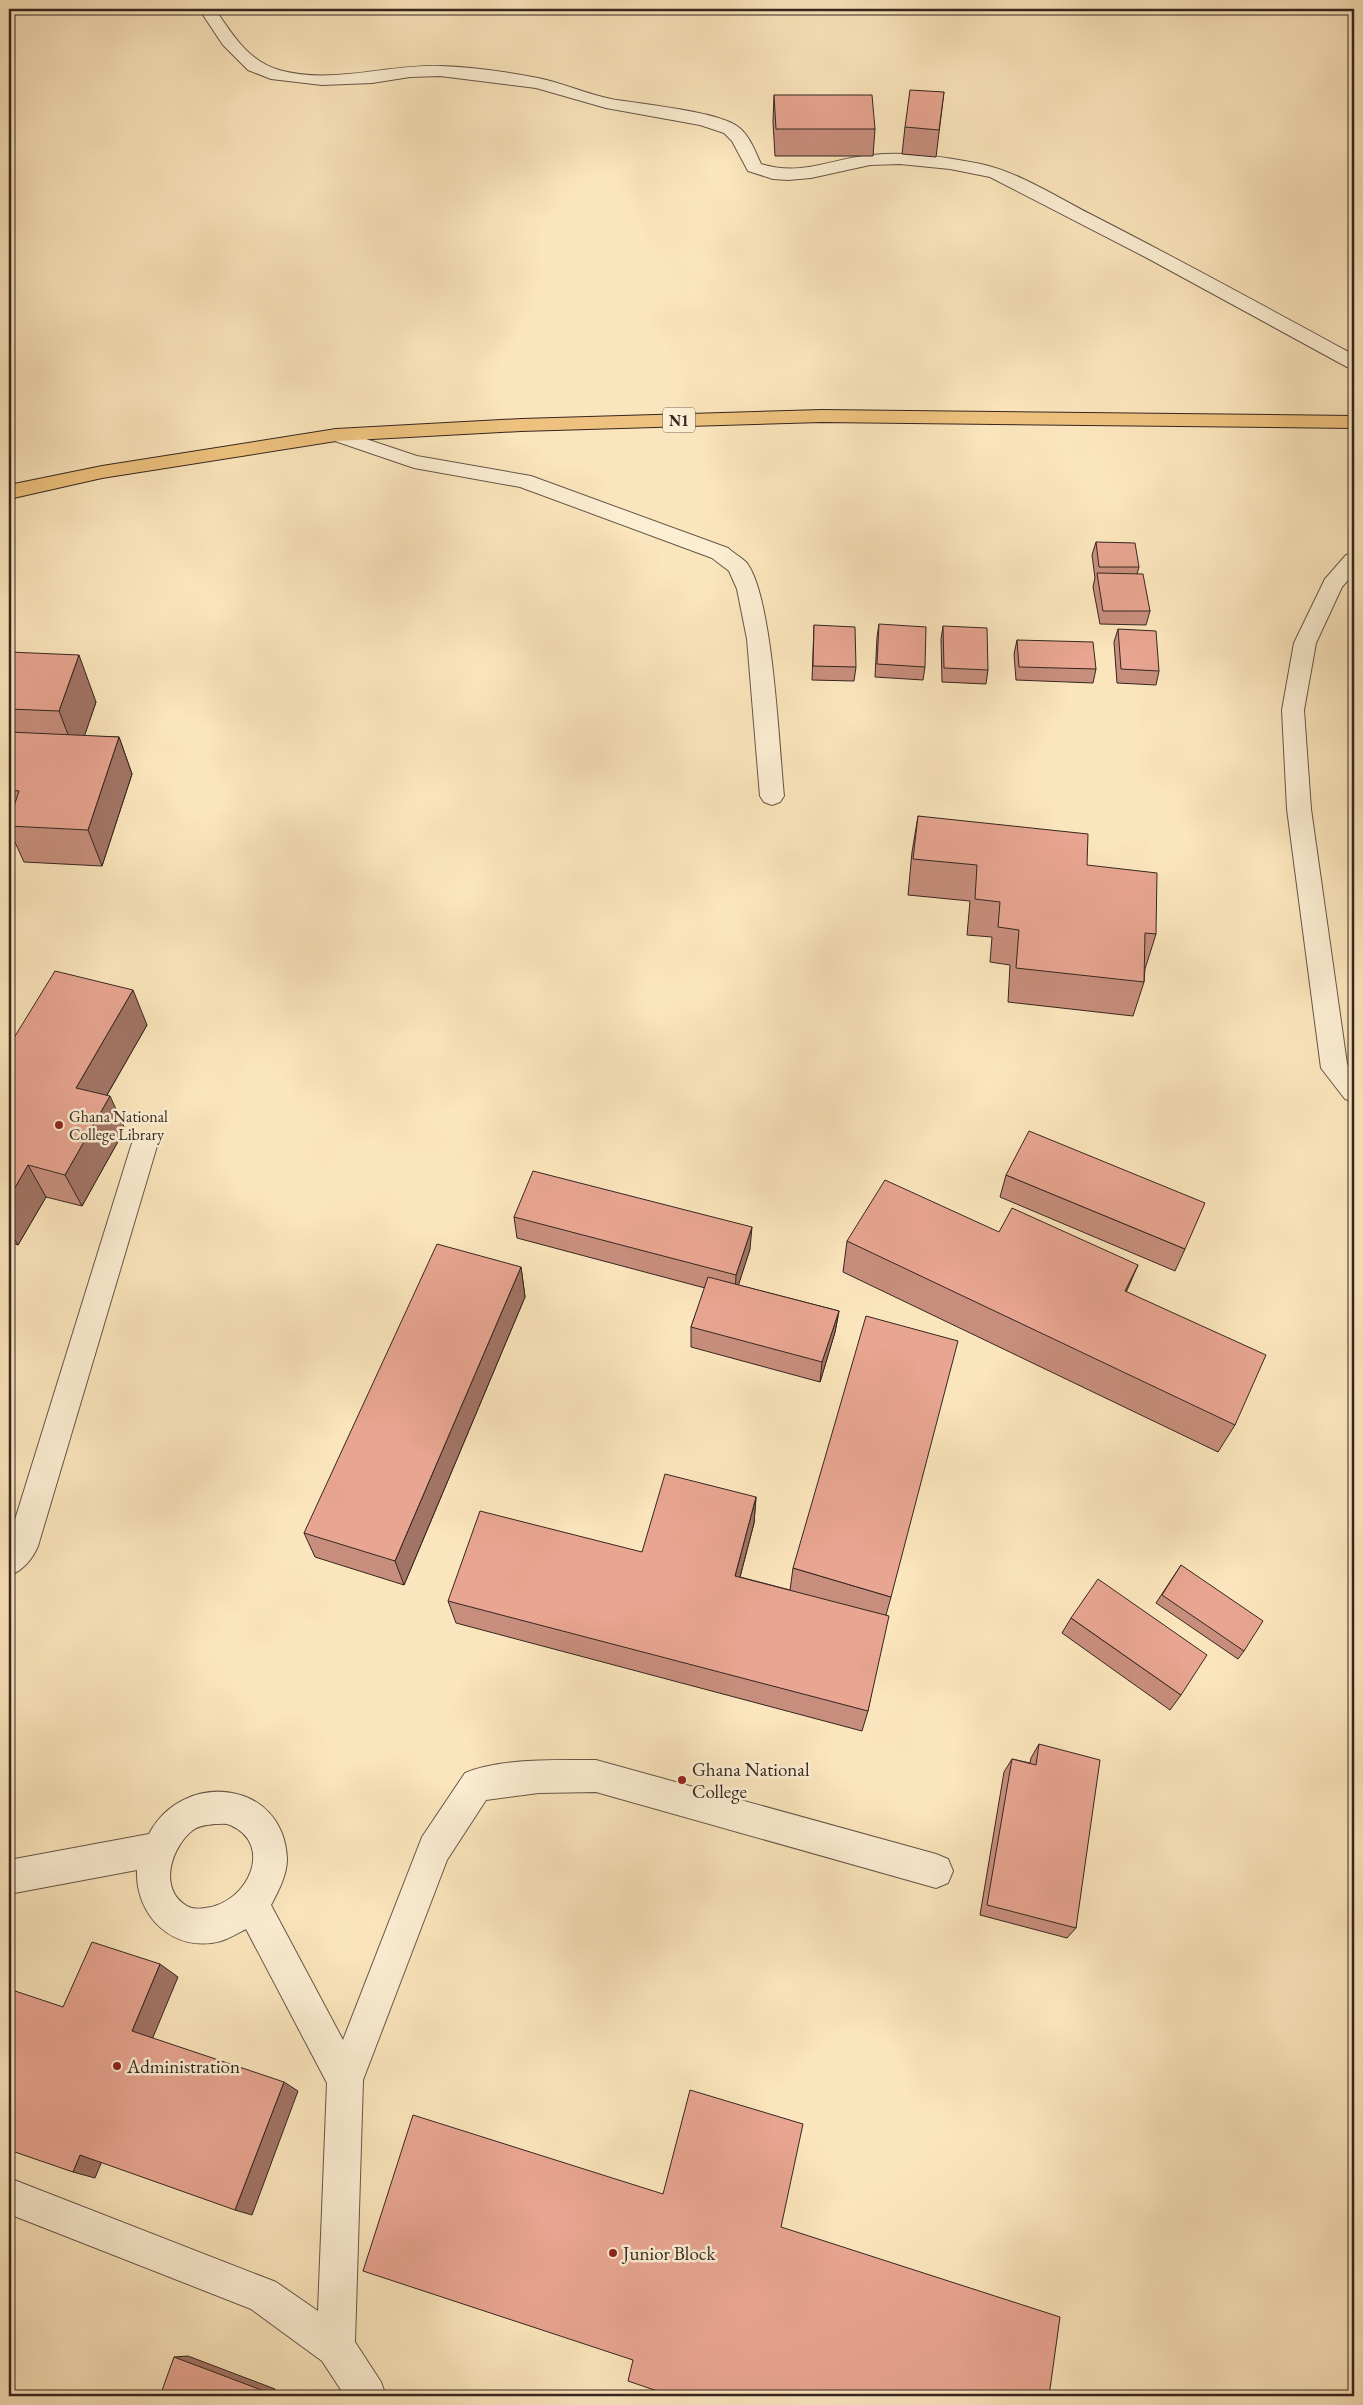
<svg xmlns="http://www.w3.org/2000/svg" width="1363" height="2405" viewBox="0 0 1363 2405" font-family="'EB Garamond',serif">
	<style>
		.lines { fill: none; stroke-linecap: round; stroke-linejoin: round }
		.lane-casing { stroke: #665647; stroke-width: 2 }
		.street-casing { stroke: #665647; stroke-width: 2 }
		.highway-casing { stroke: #352620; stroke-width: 2 }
		.lane { fill: #fceed3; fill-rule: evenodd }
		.street { fill: #fceed3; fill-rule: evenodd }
		.highway { fill: #eec27e; fill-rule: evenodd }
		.wall { fill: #c88e7d; stroke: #352620 }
		.shaded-wall { fill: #a27466; stroke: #352620 }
		.building { fill: #e8a591; stroke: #352620 }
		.poi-dot { fill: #8f2418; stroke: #fceed3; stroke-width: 2 }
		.labels { text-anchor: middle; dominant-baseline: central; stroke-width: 5; stroke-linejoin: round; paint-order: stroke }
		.shield { fill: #fceed3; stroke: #716256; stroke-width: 1 }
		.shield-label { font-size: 15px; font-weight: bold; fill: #352620 }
		.poi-label { font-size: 16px; fill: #352620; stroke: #fceed3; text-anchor: start }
		.near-poi-label { font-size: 19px; fill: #352620; stroke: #fceed3; text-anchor: start }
	</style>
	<rect width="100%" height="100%" fill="#fbe5bc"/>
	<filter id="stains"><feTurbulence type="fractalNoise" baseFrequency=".004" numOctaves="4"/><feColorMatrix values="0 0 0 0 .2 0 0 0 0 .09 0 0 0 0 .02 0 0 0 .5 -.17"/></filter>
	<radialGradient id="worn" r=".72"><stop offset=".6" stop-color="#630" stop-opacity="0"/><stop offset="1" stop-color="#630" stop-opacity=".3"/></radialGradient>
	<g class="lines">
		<defs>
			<path id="lane" d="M144 1135 154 1138 157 1146 38 1546C32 1560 23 1570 9 1576V1539L131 1146 134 1138Z
				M596 1760 936 1854 948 1859 953 1871 948 1883 936 1888 596 1792 539 1793 486 1800 447 1860 363 2080 355 2342 381 2382 386 2396H345L322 2361 251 2309 9 2214V2178L276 2282 318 2311 327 2083 246 1929C238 1933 230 1938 221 1941 174 1954 135 1916 137 1870L9 1894V1860L149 1834C183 1769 284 1780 287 1859 287 1875 278 1892 271 1905L343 2040 422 1837 465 1773C501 1758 557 1760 596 1760ZM215 1824C220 1824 226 1823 230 1825 275 1844 248 1904 205 1908 199 1909 192 1909 187 1906 157 1889 172 1846 193 1830 200 1825 207 1825 215 1824Z"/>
			<path id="street" d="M199 9H215C232 34 248 61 279 70 332 85 388 64 441 66 473 67 507 72 538 78 563 83 586 94 611 99 640 104 715 111 737 126 749 134 755 151 761 164 803 177 832 158 872 155 908 151 946 157 981 164 1021 173 1058 198 1094 216 1182 261 1268 308 1354 355V369L1347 367 1149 259 990 177 950 169 900 164 870 165 811 178 788 180 773 179 748 171 732 141 724 133 700 125 606 108 536 88 440 76 410 77 372 83 322 85 271 79 248 70 223 45Z
				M336 429 417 456 531 476 728 548C733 553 741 557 746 562 773 594 779 749 784 796L780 802 772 805 764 802 760 796 747 639 737 589 729 571 712 558 520 487 414 468 329 439 326 435 329 431Z
				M1354 553V573L1342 587 1316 643 1304 710 1311 809 1347 1064 1354 1073V1102L1345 1099 1321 1068 1287 809 1282 710 1294 643 1325 579 1346 555Z"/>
			<path id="highway" d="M822 410 1354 416V428L822 422 521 431 336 441 102 478 9 499V485L102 466 336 429 521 419Z"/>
		</defs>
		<use href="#lane" class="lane-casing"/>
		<use href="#street" class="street-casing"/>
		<use href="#highway" class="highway-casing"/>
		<use href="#lane" class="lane"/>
		<use href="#street" class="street"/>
		<use href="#highway" class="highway"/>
	</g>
	<path class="wall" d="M944 92 936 157 902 154 905 127Z
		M774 95 875 129 873 156H775L773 122Z
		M1096 542 1139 567 1137 574 1150 611 1146 625 1100 624 1093 587 1095 578 1092 555Z
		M879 624 925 667 923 680 875 677 877 637Z
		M814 625 856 667 854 681 812 680Z
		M943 626 988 670 986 684 942 682 941 639Z
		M1118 629 1159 671 1156 685 1117 683 1114 642Z
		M1017 640 1096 669 1093 683 1016 680 1014 654Z
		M9 652 96 702 84 736 119 737 132 774 102 866 24 862 9 829Z
		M918 816 1087 865 1156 934 1145 969 1144 982 1133 1016 1008 1002 1010 965 990 962 992 937 967 935 970 901 908 895 912 852Z
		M147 1025 107 1095 125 1129 82 1206 46 1197 18 1245 9 1242V1046Z
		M1006 1175 1185 1249 1175 1271 1000 1197Z
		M514 1217 750 1249 738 1285 839 1311 835 1332 820 1382 691 1347V1327L705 1288 517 1238Z
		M847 1241 1127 1292 1235 1425 1218 1452 843 1272Z
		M521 1267 525 1297 404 1585 315 1557 304 1533Z
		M756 1497 754 1523 740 1577 790 1590 793 1568 891 1597 886 1615 868 1711 862 1731 456 1623 448 1601 642 1552Z
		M1181 1565 1244 1651 1238 1659 1156 1603Z
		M1071 1618 1181 1695 1170 1710 1062 1633Z
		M1039 1744 1076 1928 1067 1938 980 1915 1004 1772 1012 1759 1030 1763 1031 1758Z"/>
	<path class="shaded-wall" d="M9 620 13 630 9 640Z
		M79 655 96 702 77 758 59 711Z
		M119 737 132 774 102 866 88 830Z
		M133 990 147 1025 92 1121 76 1088Z
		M110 1096 125 1129 82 1206 65 1175Z
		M28 1165 46 1197 18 1245 9 1229V1198Z
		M752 1227 750 1249 735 1296 736 1275Z
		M1138 1265 1125 1295V1291Z
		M521 1267 525 1297 404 1585 395 1561Z
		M839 1311 835 1332 820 1382 822 1362Z
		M756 1497 754 1523 734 1600 735 1576Z
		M160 1964 178 1977 151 2042 132 2031Z
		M284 2082 298 2091 252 2215 235 2210Z
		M80 2155 102 2161 95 2178 73 2172Z
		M188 2356 275 2389 273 2396H262L174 2357Z"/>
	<path class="building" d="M910 90 944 92 939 130 905 127Z
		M774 95H872L875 129H776Z
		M1096 542 1135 543 1139 567H1099Z
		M1097 573 1143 574 1150 611H1103Z
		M879 624 926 627 925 667 877 664Z
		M814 625 855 627 856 667 813 666Z
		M943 626 987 628 988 670 944 668Z
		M1118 629 1156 631 1159 671 1121 669Z
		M1017 640 1093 642 1096 669 1019 667Z
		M9 652 79 655 59 711 9 709Z
		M9 732 119 737 88 830 9 826V821L19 791 9 790Z
		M918 816 1088 834 1087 865 1157 873 1156 934 1145 933 1144 982 1016 968 1019 930 998 927 1000 902 975 899 977 865 913 859Z
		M55 971 133 990 76 1088 110 1096 65 1175 28 1165 9 1198V1046Z
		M1029 1131 1205 1203 1185 1249 1006 1175Z
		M533 1171 752 1227 736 1275 514 1217Z
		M885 1180 999 1232 1012 1208 1138 1265 1125 1291 1266 1355 1235 1425 847 1241Z
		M437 1244 521 1267 395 1561 304 1533Z
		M708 1277 839 1311 822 1362 691 1327Z
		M866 1316 958 1341 891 1597 793 1568Z
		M665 1474 756 1497 735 1576 889 1616 868 1711 448 1601 480 1511 642 1552Z
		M1181 1565 1263 1621 1244 1651 1162 1595Z
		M1098 1579 1207 1655 1181 1695 1071 1618Z
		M1039 1744 1100 1760 1076 1928 987 1905 1012 1759 1036 1765Z
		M92 1942 160 1964 132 2031 284 2082 235 2210 80 2155 73 2172 9 2150V1989L63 2007Z
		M690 2090 803 2124 781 2227 1060 2317 1049 2396H740L735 2395V2396H672L628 2381 633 2360 363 2271 413 2115 663 2194Z
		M174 2357 264 2391 262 2396H160Z"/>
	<g class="poi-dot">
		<circle cx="59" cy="1125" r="5"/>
		<circle cx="682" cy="1780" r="5"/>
		<circle cx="117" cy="2066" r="5"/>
		<circle cx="613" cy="2253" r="5"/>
	</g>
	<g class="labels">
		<rect class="shield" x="663" y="407.5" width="32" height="25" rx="4"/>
		<g class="shield-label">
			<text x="679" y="420">N1</text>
		</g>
		<g class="poi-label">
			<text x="69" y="1116">Ghana National<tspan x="69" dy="18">College Library</tspan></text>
		</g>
		<g class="near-poi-label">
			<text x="692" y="1769">Ghana National<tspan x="692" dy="22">College</tspan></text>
			<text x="127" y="2066">Administration</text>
			<text x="623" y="2253">Junior Block</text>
		</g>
	</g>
	<rect width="1363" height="2405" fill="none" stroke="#fbe5bc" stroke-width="30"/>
	<rect x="10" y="10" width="1343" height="2385" fill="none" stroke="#352620" stroke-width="2.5"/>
	<rect x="15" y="15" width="1333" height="2375" fill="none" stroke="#352620"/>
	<rect width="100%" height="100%" filter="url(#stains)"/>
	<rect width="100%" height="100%" fill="url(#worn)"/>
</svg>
